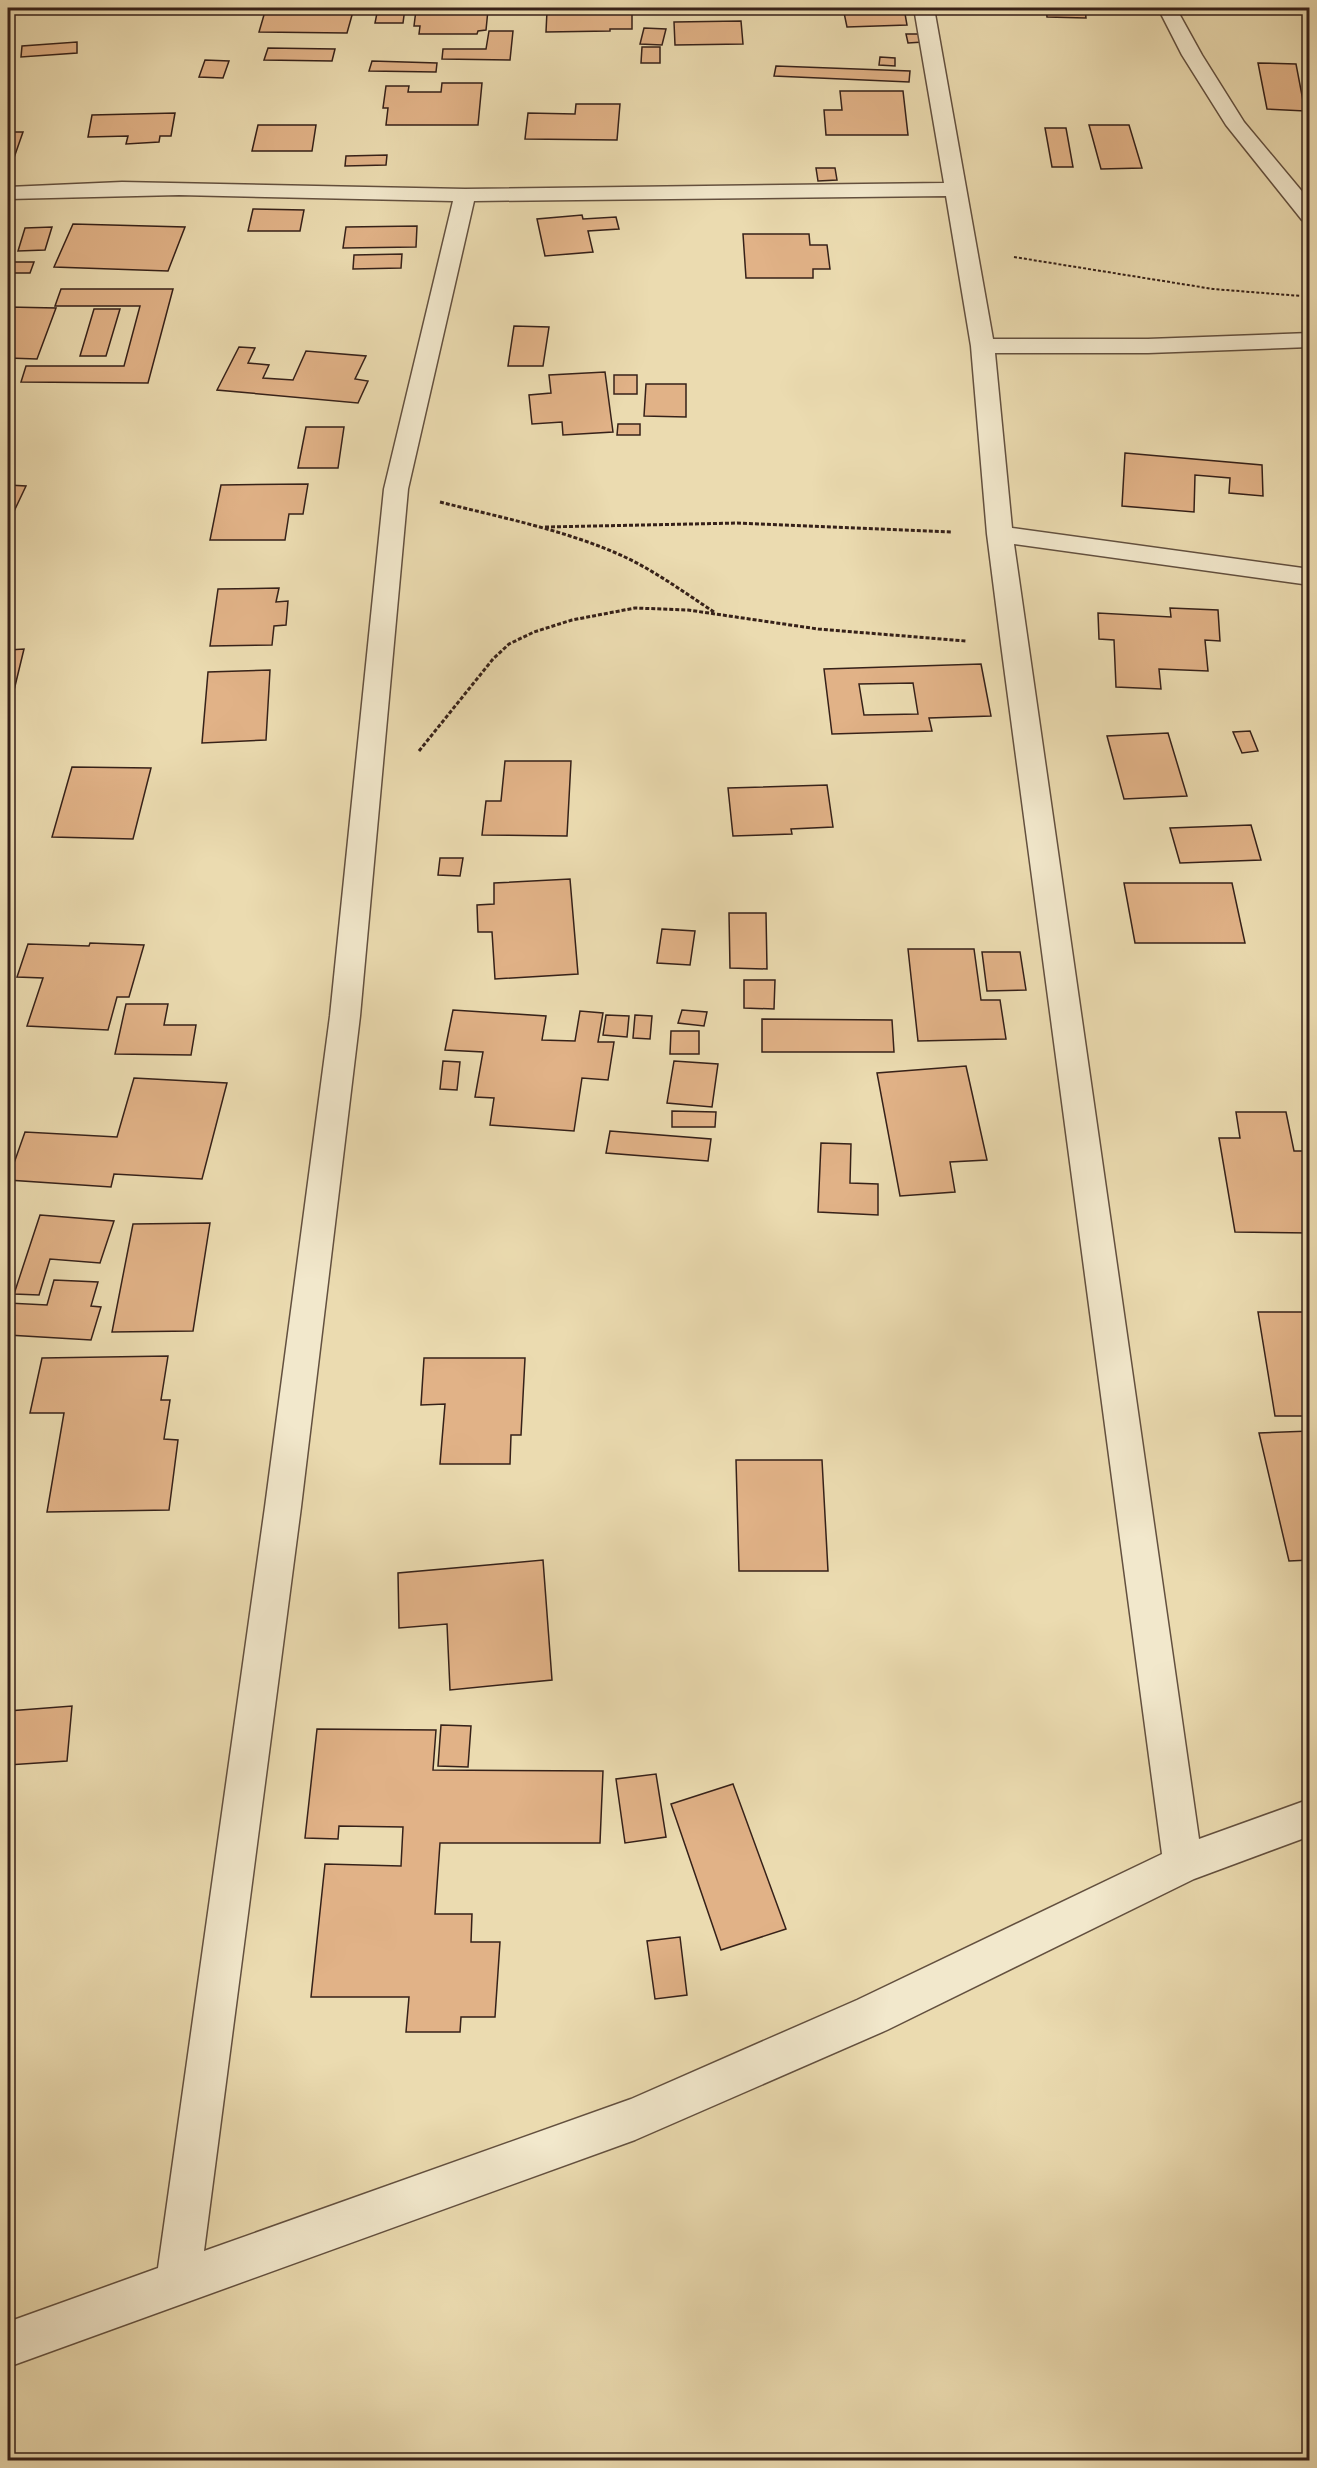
<svg xmlns="http://www.w3.org/2000/svg" width="1317" height="2468" viewBox="0 0 1317 2468" font-family="'IM FELL French Canon',serif">
	<style>
		.building { fill: #e1b287; stroke: #362119; stroke-width: 1.5; fill-rule: evenodd }
		.lines { fill: none; stroke-linecap: round; stroke-linejoin: round }
		.minor-casing { stroke: #63503f; stroke-width: 3 }
		.path-far1 { stroke: #362119; stroke-width: 2; stroke-dasharray: 3 2; stroke-linecap: butt }
		.path { stroke: #362119; stroke-width: 3; stroke-dasharray: 4 2; stroke-linecap: butt }
		.minor { fill: #f2e8cc; fill-rule: evenodd }
	</style>
	<rect width="100%" height="100%" fill="#ebdbb0"/>
	<filter id="stains"><feTurbulence type="fractalNoise" baseFrequency=".00333" numOctaves="4"/><feColorMatrix values="0 0 0 0 .2 0 0 0 0 .09 0 0 0 0 .02 0 0 0 .5 -.17"/></filter>
	<radialGradient id="worn" r=".72"><stop offset=".6" stop-color="#630" stop-opacity="0"/><stop offset="1" stop-color="#630" stop-opacity=".3"/></radialGradient>
	<path class="building" d="M266 8H354L347 33 259 32Z
		M378 8H405L403 23H375Z
		M450 8 488 10 486 30 478 31 477 34H419L420 26H414L416 10 450 9Z
		M843 8H904L907 25 847 27Z
		M1046 8H1085L1086 18 1047 17Z
		M1095 8H1124L1125 12H1095Z
		M547 11H632V29H610V31L546 32Z
		M741 21 743 44 675 45 674 22Z
		M644 28 666 29 662 45 640 44Z
		M489 31H513L510 60 442 59 443 49H486Z
		M906 34H921L923 42 908 43Z
		M77 42V53L21 57 22 46Z
		M642 47H660V63H641Z
		M268 48 335 49 332 61 264 60Z
		M880 57 895 58V66L879 65Z
		M205 60 229 61 223 78 199 77Z
		M372 61 437 63 436 72 369 71Z
		M1258 63 1296 64 1305 111 1267 109Z
		M776 66 910 71 909 82 774 76Z
		M442 83H482L478 125H386L388 108H383L386 86H409L408 92H441Z
		M840 91H903L908 135H826L824 110H842Z
		M576 104H620L617 140 525 139 528 113 575 114Z
		M175 113 171 136H160L159 142 126 144 128 136 88 137 92 115Z
		M258 125H316L312 151H252Z
		M1089 125H1129L1142 168 1101 169Z
		M1045 128H1066L1073 167H1052Z
		M8 132H23L9 172H8Z
		M387 155 386 165 345 166 346 156Z
		M816 168H835L837 180 818 181Z
		M253 209 304 210 300 231H248Z
		M582 215 583 219 616 217 619 229 588 231 593 252 545 256 537 219Z
		M73 224 185 227 168 271 54 267Z
		M417 226 416 247 343 248 346 227Z
		M52 227 45 250 18 251 25 228Z
		M743 234H809L810 245H827L830 269H813V278H746Z
		M402 254 401 268 353 269 354 255Z
		M13 262H34L30 273H9Z
		M61 289H173L148 383 21 382 26 366H124L140 306H55Z
		M8 307 56 308 37 359 8 358Z
		M94 309H120L106 356H80Z
		M514 326 549 327 543 366H508Z
		M239 347 255 348 248 363 269 365 263 378 293 380 306 351 366 356 355 379 368 381 358 403 217 390Z
		M605 372 613 432 563 435 562 422 532 424 529 395 551 393 549 375Z
		M614 375H637V394H614Z
		M646 384H686V417L644 416Z
		M618 424H640V435H617Z
		M306 427H344L338 468H298Z
		M1125 453 1262 465 1263 496 1229 493 1230 478 1195 475 1194 512 1122 506Z
		M308 484 303 514H289L285 540H210L221 485Z
		M8 485 26 486 8 524Z
		M279 588 276 602 288 601 286 625 274 626 272 645 210 646 218 589Z
		M1170 608 1218 610 1220 641 1205 640 1208 671 1159 669 1161 689 1116 687 1114 640 1099 639 1098 613 1171 617Z
		M24 649 8 715V650Z
		M981 664 991 716 929 718 932 731 832 734 824 669ZM913 683 918 714 864 715 859 684Z
		M270 670 266 740 202 743 208 672Z
		M1250 731 1258 751 1242 753 1233 732Z
		M1168 733 1187 796 1124 799 1107 736Z
		M505 761H571L567 836 482 835 486 801H501Z
		M72 767 151 768 133 839 52 837Z
		M827 785 833 827 791 829 792 834 733 836 728 788Z
		M1251 825 1261 860 1180 863 1170 828Z
		M440 858H463L460 876 438 875Z
		M570 879 578 974 495 979 492 932H478L477 905 494 904V883Z
		M1124 883H1232L1245 943H1135Z
		M729 913H766L767 969 730 968Z
		M662 929 695 931 690 965 657 963Z
		M90 943 144 945 129 997H117L108 1030 27 1026 43 978 17 977 28 944 89 946Z
		M908 949H974L981 1000H1000L1006 1039 918 1041Z
		M982 952H1020L1026 990 987 991Z
		M744 980H775L774 1009 744 1008Z
		M126 1004H168L164 1025H196L191 1055 115 1054Z
		M453 1010 546 1016 542 1040 575 1041 580 1011 603 1013 598 1042H614L608 1080 582 1078 574 1131 490 1125 494 1098 475 1097 483 1052 445 1050Z
		M682 1010 707 1012 704 1026 678 1023Z
		M606 1015 629 1016 627 1037 603 1035Z
		M635 1015 652 1016 650 1039 633 1038Z
		M762 1019 892 1020 894 1052H762Z
		M671 1031H699V1054H670Z
		M443 1061 460 1062 457 1090 440 1089Z
		M674 1061 718 1064 712 1107 667 1103Z
		M966 1066 987 1160 950 1162 955 1192 900 1196 877 1073Z
		M134 1078 227 1083 202 1179 114 1174 111 1187 8 1180 25 1132 117 1137Z
		M672 1111 716 1112 715 1127H672Z
		M1236 1112H1286L1294 1151H1306L1310 1167V1233L1235 1232 1219 1138H1240Z
		M610 1131 711 1139 708 1161 606 1153Z
		M821 1143 851 1144 850 1183 878 1184V1215L818 1212Z
		M40 1215 114 1221 100 1263 50 1259 39 1295 14 1294Z
		M210 1223 193 1331 112 1332 133 1224Z
		M54 1280 98 1282 91 1306 101 1307 91 1340 8 1335V1303L47 1305Z
		M1258 1312H1310V1416H1275Z
		M168 1356 161 1400H170L164 1439 178 1440 169 1510 47 1512 64 1413H30L42 1358Z
		M424 1358H525L521 1435H511L510 1464H440L445 1404 421 1405Z
		M1310 1431V1560L1289 1561 1259 1433Z
		M736 1460H822L828 1571H739Z
		M543 1560 552 1680 450 1690 447 1624 399 1628 398 1573Z
		M72 1706 67 1761 8 1765V1711Z
		M441 1725 471 1726 468 1767 438 1766Z
		M317 1729 436 1730 433 1770 603 1771 600 1843H440L435 1914H472L471 1942H500L495 2017H461L460 2032H406L409 1997H311L325 1864 401 1866 403 1827 339 1826 338 1839 305 1838Z
		M656 1774 666 1837 625 1843 616 1779Z
		M733 1784 786 1929 721 1950 671 1804Z
		M680 1937 687 1995 655 1999 647 1941Z"/>
	<g class="lines">
		<defs>
			<path id="minor" d="M914 8H934L993 339H1148L1310 333V347L1148 353H995L1012 528 1310 569V585L1014 544 1199 1839 1310 1799V1836L1194 1879 887 2030 635 2140 8 2367V2322L158 2268 265 1507 330 1016 384 489 453 201 179 195 8 199V187L122 182 465 189 944 183ZM946 196 971 346 987 534 1001 644 1162 1854 857 2000 631 2099 204 2251 301 1507 360 1016 408 489 474 201Z
				M1158 8H1176L1202 55 1244 122 1310 201V221L1302 220 1226 125 1182 55Z"/>
		</defs>
		<use href="#minor" class="minor-casing"/>
		<path class="path-far1" d="M1014 257 1213 289 1301 296"/>
		<path class="path" d="M440 502C499 517 560 529 616 553 651 568 682 591 714 612
			M545 527 737 523 952 532
			M419 751 493 659 509 644 534 632 572 620 635 608 688 610 818 629 966 641"/>
		<use href="#minor" class="minor"/>
	</g>
	<rect width="1317" height="2468" fill="none" stroke="#ebdbb0" stroke-width="30"/>
	<rect x="9" y="9" width="1299" height="2450" fill="none" stroke="#362119" stroke-width="3"/>
	<rect x="15" y="15" width="1287" height="2438" fill="none" stroke="#362119" stroke-width="1.5"/>
	<rect width="100%" height="100%" filter="url(#stains)"/>
	<rect width="100%" height="100%" fill="url(#worn)"/>
</svg>
